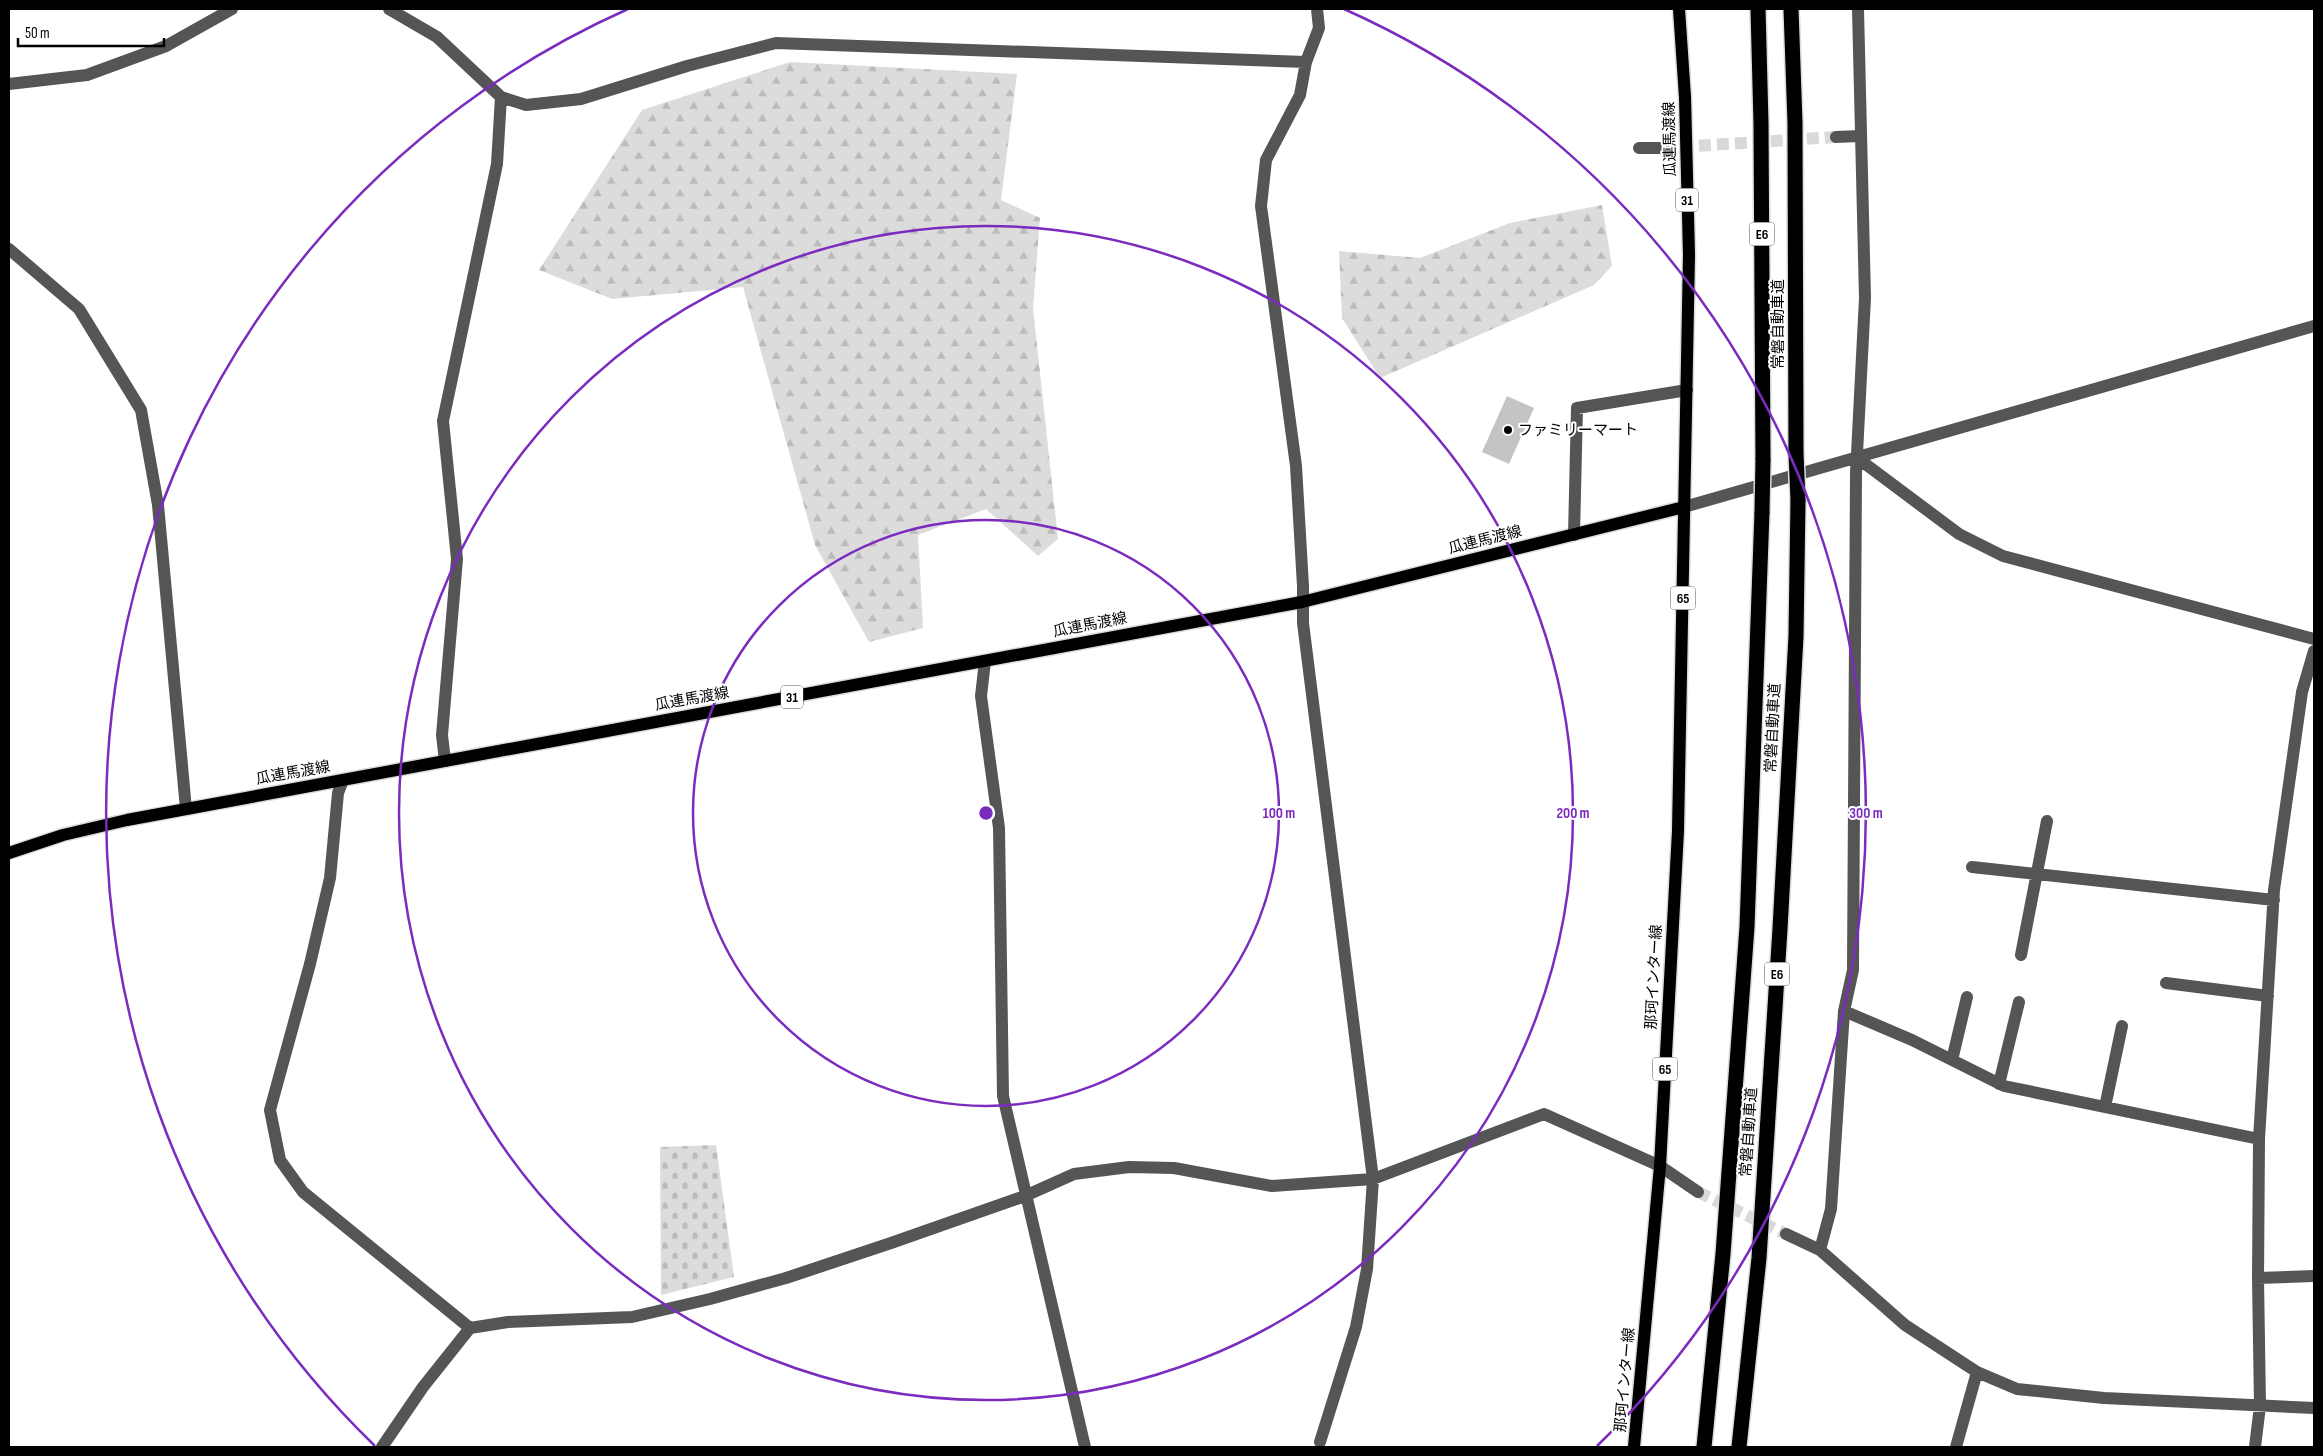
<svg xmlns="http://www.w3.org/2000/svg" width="2323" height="1456" viewBox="0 0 2323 1456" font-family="'Sofia Sans Condensed','Noto Sans JP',sans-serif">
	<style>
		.forest { fill: url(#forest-firs) }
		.cemetery { fill: url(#cemetery-stones) }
		.building { fill: #c4c4c4 }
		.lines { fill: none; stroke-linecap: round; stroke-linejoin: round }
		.minor-tunnel { stroke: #d9d9d9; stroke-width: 12; stroke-dasharray: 12 6; stroke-linecap: butt }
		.major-casing { stroke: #dbdbdb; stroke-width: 15 }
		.highway-casing { stroke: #dbdbdb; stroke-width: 18 }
		.minor { stroke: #555; stroke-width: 12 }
		.major { stroke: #000; stroke-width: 12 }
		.highway { stroke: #000; stroke-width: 15 }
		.highway-bridge-casing { stroke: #dbdbdb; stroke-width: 18; stroke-linecap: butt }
		.highway-bridge { stroke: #000; stroke-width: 15 }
		.ring { fill: none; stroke: #7b2cbf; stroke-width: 2.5 }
		.poi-dot { fill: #000; stroke: #fff; stroke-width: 2 }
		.labels { text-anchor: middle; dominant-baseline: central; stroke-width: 4; stroke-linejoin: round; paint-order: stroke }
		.shield { fill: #fff; stroke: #4c4c4c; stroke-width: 1 }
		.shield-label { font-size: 14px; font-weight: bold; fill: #000 }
		.street-label { font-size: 15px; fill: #000; stroke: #fff }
		.poi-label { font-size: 15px; fill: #000; stroke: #fff; text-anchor: start }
		.centre { fill: #7b2cbf; stroke: #fff; stroke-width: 2.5 }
		.ring-label { font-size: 15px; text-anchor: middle; font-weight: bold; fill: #7b2cbf; stroke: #fff; stroke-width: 4; stroke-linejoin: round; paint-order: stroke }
	</style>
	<defs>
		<pattern id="forest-firs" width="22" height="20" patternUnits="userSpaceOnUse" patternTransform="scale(1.25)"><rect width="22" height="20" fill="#dcdcdc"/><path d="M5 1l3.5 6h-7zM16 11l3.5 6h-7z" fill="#bbb"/></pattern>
		<pattern id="cemetery-stones" width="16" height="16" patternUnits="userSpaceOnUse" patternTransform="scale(1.25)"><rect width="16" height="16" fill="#dcdcdc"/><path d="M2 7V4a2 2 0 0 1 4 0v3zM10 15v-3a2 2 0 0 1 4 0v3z" fill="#bbb"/></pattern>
	</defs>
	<rect width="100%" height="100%" fill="#fff"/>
	<path class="forest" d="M790 62 1017 74 1001 200 1040 218 1033 308 1058 539 1038 556 986 509 918 535 923 628 869 642 815 545 743 287 612 299 539 270 642 110Z
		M1602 205 1612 266 1594 285 1380 378 1342 318 1339 251 1420 258 1510 223Z"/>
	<path class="cemetery" d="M716 1145 734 1277 661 1295 660 1147Z"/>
	<path class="building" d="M1507 396 1534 408 1509 464 1482 452Z"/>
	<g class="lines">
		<path class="minor-tunnel" d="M1663 148 1836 137
			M1698 1192 1786 1234"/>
		<defs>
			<path id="major" d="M9 853 63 835 127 820 1302 602 1684 507
				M1634 1447 1660 1166 1678 831 1689 255 1685 97 1679 9"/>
			<path id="highway" d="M1758 9 1761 123 1763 460
				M1791 9 1795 123 1796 453
				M1704 1447 1723 1254 1747 927 1762 512
				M1739 1447 1759 1258 1780 929 1796 636 1798 500"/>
		</defs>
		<use href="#major" class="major-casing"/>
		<use href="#highway" class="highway-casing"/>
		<path class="minor" d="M389 9 437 37 501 97 526 105 581 99 687 66 776 43 1306 62
			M1317 9 1319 28 1306 62 1300 95 1266 160 1261 206 1296 466 1303 586V623L1373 1179 1367 1269 1356 1327 1320 1442
			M9 84 87 75 166 46 232 9
			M1836 137 1860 136
			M1639 148H1663
			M9 249 79 309 141 410 158 505 186 809
			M1856 457 1959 534 2003 556 2314 639
			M1684 507 2314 326
			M1574 535 1577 408 1687 390
			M985 661 981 696 999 828 1003 1096 1085 1447
			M445 761 442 735 457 559 443 421 497 164 501 97
			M343 780 338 793 330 878 310 964 270 1110 280 1160 303 1192 470 1328
			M1972 867 2274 900
			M2021 955 2047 821
			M2166 983 2268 996
			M1844 1011 1912 1040 2004 1086 2259 1139
			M1952 1060 1967 997
			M1999 1084 2019 1002
			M2105 1107 2122 1026
			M1786 1234 1820 1250 1905 1325 1977 1372 2017 1389 2104 1398 2314 1408
			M1820 1250 1831 1209 1844 1011 1853 970 1856 473 1865 298 1858 9
			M2258 1278 2314 1276
			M382 1447 423 1387 470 1328 508 1322 632 1317 710 1299 786 1278 891 1243 1025 1196 1074 1174 1129 1167 1174 1168 1272 1186 1373 1179 1544 1114 1660 1166 1698 1192
			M1956 1447 1977 1372
			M2255 1447 2260 1406 2258 1278 2259 1139 2274 890 2302 692 2314 651"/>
		<use href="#major" class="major"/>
		<use href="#highway" class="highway"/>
		<defs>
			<path id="highway-bridge" d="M1796 453 1798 500
				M1762 512 1763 460"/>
		</defs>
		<use href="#highway-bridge" class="highway-bridge-casing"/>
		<use href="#highway-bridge" class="highway-bridge"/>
	</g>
	<g class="ring">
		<circle cx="986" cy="813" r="293"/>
		<circle cx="986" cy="813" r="587"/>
		<path d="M375 1446A880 880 0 0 1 628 9M1344 9A880 880 0 0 1 1597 1446"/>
	</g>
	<circle class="poi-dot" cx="1508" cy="430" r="5"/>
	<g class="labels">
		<g class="shield">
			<rect x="1676" y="188.5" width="22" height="23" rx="4"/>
			<rect x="1749.5" y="222.5" width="25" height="23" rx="4"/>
			<rect x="1670.5" y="586.5" width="25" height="23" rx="4"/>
			<rect x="781" y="685.5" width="22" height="23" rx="4"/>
			<rect x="1764.5" y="962.5" width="25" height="23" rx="4"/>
			<rect x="1652.5" y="1057.5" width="25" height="23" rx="4"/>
		</g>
		<g class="shield-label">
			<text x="1687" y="200">31</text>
			<text x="1762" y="234">E6</text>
			<text x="1683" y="598">65</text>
			<text x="792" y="697">31</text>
			<text x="1777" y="974">E6</text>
			<text x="1665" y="1069">65</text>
		</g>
		<g class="street-label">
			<text transform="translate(1670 139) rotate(-91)">瓜連馬渡線</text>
			<text transform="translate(1778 324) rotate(-90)">常磐自動車道</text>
			<text transform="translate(1485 540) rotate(-14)">瓜連馬渡線</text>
			<text transform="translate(1090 625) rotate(-11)">瓜連馬渡線</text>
			<text transform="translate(692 699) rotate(-10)">瓜連馬渡線</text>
			<text transform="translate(1773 728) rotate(-87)">常磐自動車道</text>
			<text transform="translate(293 773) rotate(-10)">瓜連馬渡線</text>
			<text transform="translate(1654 977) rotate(-87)">那珂インター線</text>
			<text transform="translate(1749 1132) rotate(-86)">常磐自動車道</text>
			<text transform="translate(1625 1380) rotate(-85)">那珂インター線</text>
		</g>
		<g class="poi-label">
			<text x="1518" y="430">ファミリーマート</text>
		</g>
	</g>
	<circle cx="986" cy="813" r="8" class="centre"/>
	<g class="ring-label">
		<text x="1279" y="818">100 m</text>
		<text x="1573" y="818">200 m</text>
		<text x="1866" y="818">300 m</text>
	</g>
	<rect width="2323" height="1456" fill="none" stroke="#000000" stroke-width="20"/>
	<path d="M18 38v8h146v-8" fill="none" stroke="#000000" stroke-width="2.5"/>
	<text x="25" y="38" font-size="15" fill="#000000" stroke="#ffffff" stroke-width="4" paint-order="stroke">50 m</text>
</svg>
